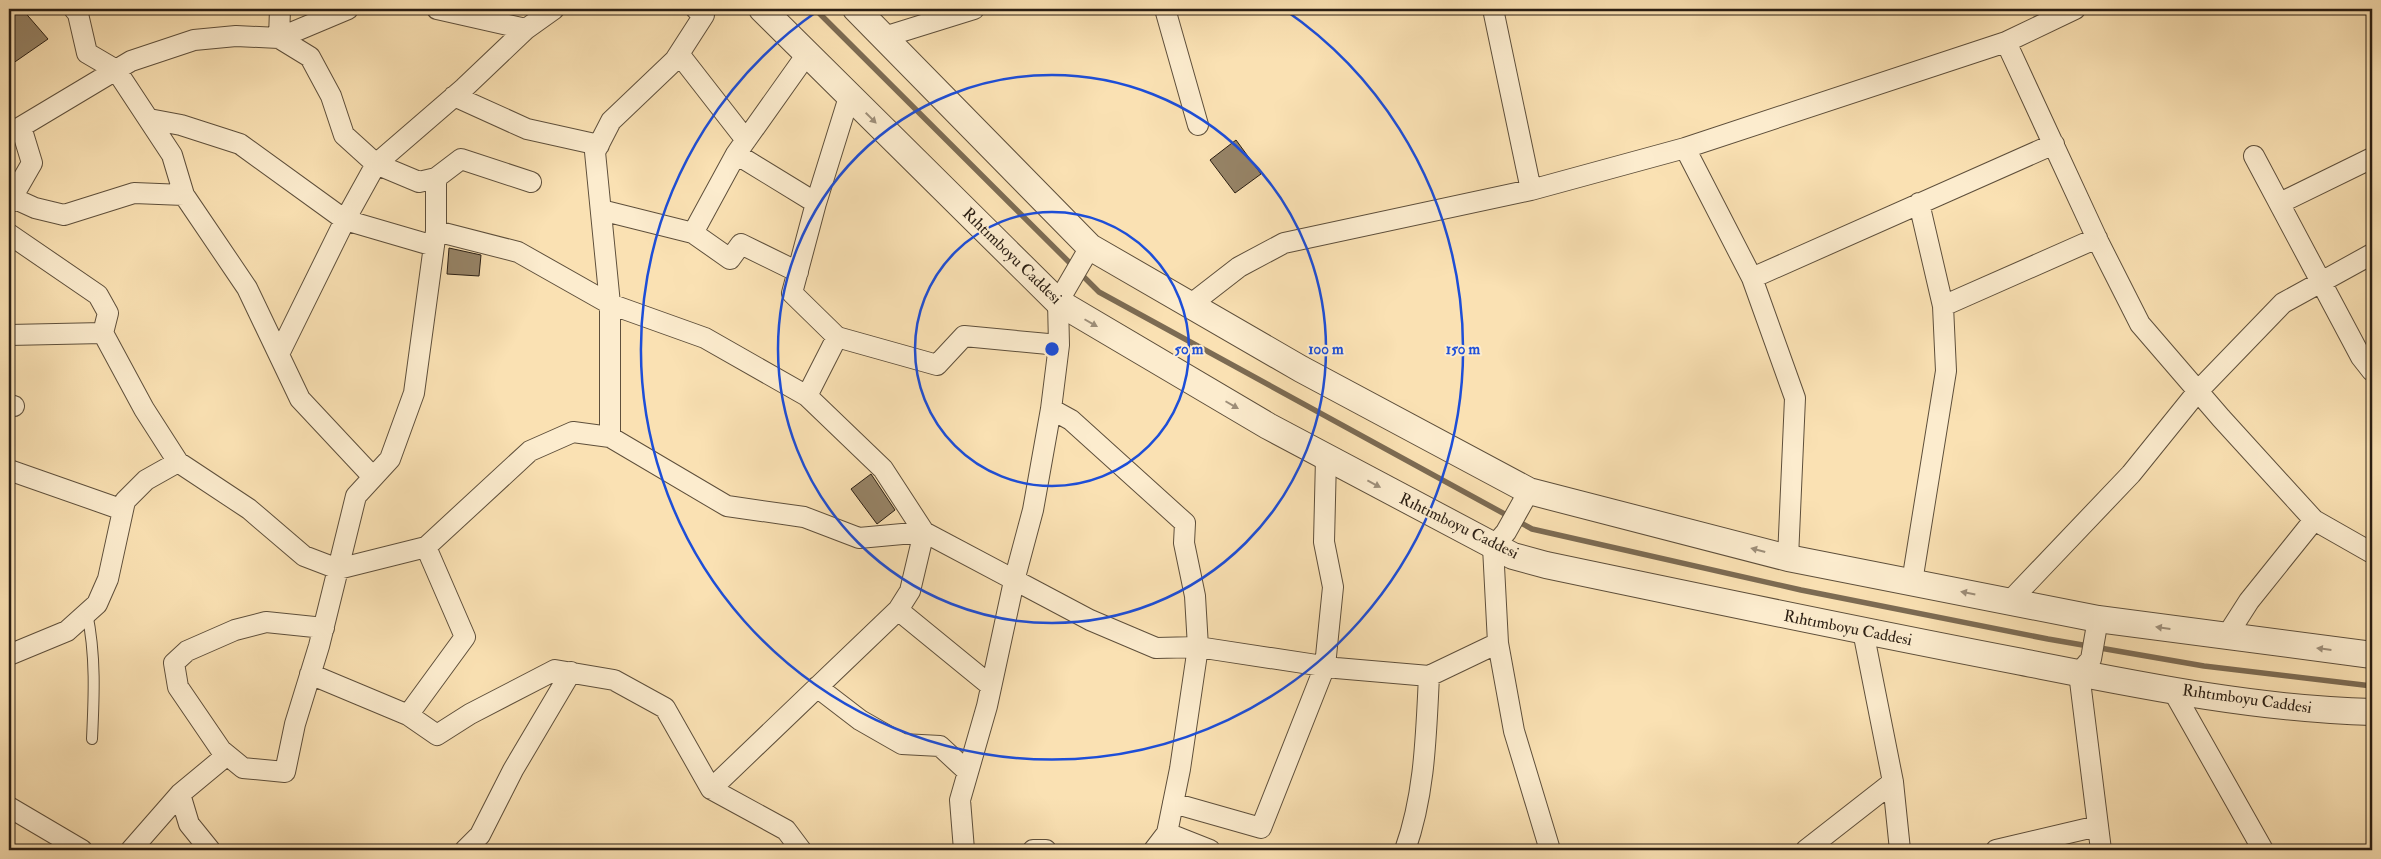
<svg xmlns="http://www.w3.org/2000/svg" width="2381" height="859" viewBox="0 0 2381 859" font-family="'IM FELL Double Pica',serif">
	<style>
		.lines { fill: none; stroke-linecap: round; stroke-linejoin: round }
		.stream { stroke: #7c6b53; stroke-width: 5.5 }
		.building { fill: #968366; stroke: #2a1e13 }
		.service-casing { stroke: #5e4f3b; stroke-width: 12 }
		.minor-casing { stroke: #5e4f3b; stroke-width: 22 }
		.tertiary-casing { stroke: #5e4f3b; stroke-width: 28 }
		.service { stroke: #fcecce; stroke-width: 10 }
		.minor { stroke: #fcecce; stroke-width: 20 }
		.tertiary { stroke: #fcecce; stroke-width: 26 }
		.oneway { fill: #9e8f7a }
		.ring { fill: none; stroke: #1d4ed8; stroke-width: 2.5 }
		.labels { text-anchor: middle; dominant-baseline: central; stroke-width: 4; stroke-linejoin: round; paint-order: stroke }
		.street-label { font-size: 16px; fill: #2a1e13; stroke: #fcecce }
		.centre { fill: #1d4ed8; stroke: #fcecce; stroke-width: 2.5 }
		.ring-label { font-size: 15px; text-anchor: middle; font-weight: bold; fill: #1d4ed8; stroke: #fcecce; stroke-width: 4; stroke-linejoin: round; paint-order: stroke }
	</style>
	<rect width="100%" height="100%" fill="#fae1b3"/>
	<filter id="stains"><feTurbulence type="fractalNoise" baseFrequency=".004" numOctaves="4"/><feColorMatrix values="0 0 0 0 .2 0 0 0 0 .09 0 0 0 0 .02 0 0 0 .5 -.17"/></filter>
	<radialGradient id="worn" r=".72"><stop offset=".6" stop-color="#630" stop-opacity="0"/><stop offset="1" stop-color="#630" stop-opacity=".3"/></radialGradient>
	<g class="lines">
		<path class="stream" d="M815 9 1099 292 1532 529 1801 590 2048 639 2204 666 2372 686"/>
	</g>
	<path class="building" d="M9 9H22L48 39 9 66Z
		M1236 140 1261 174 1235 193 1210 160Z
		M449 248 481 255 479 276 447 274Z
		M871 474 895 510 877 524 851 489Z"/>
	<g class="lines">
		<defs>
			<path id="service" d="M87 613C96 655 94 697 92 739"/>
			<path id="minor" d="M74 9 78 14 87 53 116 70 172 155 184 195 247 288 300 399 373 477
				M280 9 279 38 310 57 331 96 344 135 376 164 419 182 436 178 461 159 531 182
				M437 9 526 29
				M1165 9 1198 125
				M1493 9 1531 190
				M884 37 974 9
				M2006 42 2099 243 2140 324 2221 418 2314 520 2372 553
				M679 54 746 140
				M454 96 527 129 599 145
				M849 97 816 203 792 293 837 337 937 365 964 336 1059 345
				M149 119 181 125 240 144 345 220 434 246
				M9 134 131 61 194 40 236 36 279 38 348 9
				M1685 148 1752 278 1795 398 1788 558
				M736 154 816 203
				M2254 156 2361 357 2372 371
				M13 198 35 208 64 215 134 193 184 195
				M9 203 32 163 21 127
				M2280 203 2372 158
				M601 210 693 233 730 259 741 244 798 272
				M436 231 518 252 610 304 705 338 807 396 883 469 924 532 1090 620 1156 648 1198 647 1336 668 1429 676 1498 643
				M693 233 736 154 807 54
				M9 234 98 295 108 313 103 333 144 409 178 462 249 509 304 556 338 569 426 547 530 451 573 432 610 437 727 506 804 517 859 538 924 532 910 591 898 610 711 789
				M1752 278 2054 144
				M1190 305 1239 267 1284 243 1531 190 1685 148 2006 42 2075 9
				M1943 306 2097 238
				M9 335 103 333
				M279 354 345 220 376 164 464 88 526 29 554 9
				M807 396 837 337
				M9 405 14 406
				M1051 409 1071 420 1185 523 1184 543 1195 596 1198 647 1180 769 1167 833 1154 850
				M610 437V304L595 152 611 121 675 60 704 15 696 9
				M9 470 123 510
				M1529 491 1506 532 1493 547 1498 643 1514 731 1550 850
				M1912 582 1946 371 1943 306 1919 203
				M2010 601 2131 474 2198 391 2283 303 2372 254
				M898 610 991 686
				M2098 619 2091 659 2079 673 2101 850
				M324 628 266 622 235 630 187 651 174 663 178 687 221 750 243 768 285 772 295 724 319 646 356 496 390 459 414 393 436 231V178
				M1863 631 1893 782 1900 850
				M2226 637 2249 601 2314 520
				M9 655 67 631 97 604 108 579 125 501 146 480 178 462
				M310 674 408 715 437 735 470 714 555 670 614 680 665 708 711 789 786 830 801 850
				M817 687 860 720 902 744 940 746 968 772
				M2172 689 2263 850
				M408 715 465 637 426 547
				M180 794 189 824 210 850
				M1173 803 1261 828 1325 666 1333 587 1324 542 1326 458
				M9 807 82 850
				M1167 833 1210 850
				M131 850 180 794 227 755
				M465 850 480 835 513 770 571 672
				M964 850 960 800 987 706 1014 581 1033 510 1051 409 1059 345 1058 302 1090 247
				M1033 850H1046
				M1405 850C1425 794 1426 735 1429 676
				M1806 850 1893 782
				M1996 850 2098 826"/>
			<path id="tertiary" d="M762 9 1058 302 1268 426 1513 556 1546 565C1703 598 1860 631 2017 661 2134 684 2253 709 2372 712
				M856 9 1090 247 1301 369 1529 491 1788 558 2098 619 2372 655"/>
		</defs>
		<use href="#service" class="service-casing"/>
		<use href="#minor" class="minor-casing"/>
		<use href="#tertiary" class="tertiary-casing"/>
		<use href="#service" class="service"/>
		<use href="#minor" class="minor"/>
		<use href="#tertiary" class="tertiary"/>
	</g>
	<defs><path id="oneway-solid" d="M-6-.8H1V-3.2L6.5 0L1 3.2V.8H-6Z" transform="scale(1.25)"/></defs>
	<g class="oneway">
		<use href="#oneway-solid" transform="translate(871 118) rotate(45)"/>
		<use href="#oneway-solid" transform="translate(1091 323) rotate(30)"/>
		<use href="#oneway-solid" transform="translate(1232 405) rotate(30)"/>
		<use href="#oneway-solid" transform="translate(1374 484) rotate(28)"/>
		<use href="#oneway-solid" transform="translate(1758 550) rotate(-165)"/>
		<use href="#oneway-solid" transform="translate(1968 593) rotate(-169)"/>
		<use href="#oneway-solid" transform="translate(2163 628) rotate(-172)"/>
		<use href="#oneway-solid" transform="translate(2324 649) rotate(-173)"/>
	</g>
	<g class="ring">
		<circle cx="1052" cy="349" r="137"/>
		<circle cx="1052" cy="349" r="274"/>
		<path d="M1285 10A411 411 0 1 1 819 10"/>
	</g>
	<g class="labels">
		<g class="street-label">
			<text transform="translate(1012 256) rotate(44)">Rıhtımboyu Caddesi</text>
			<text transform="translate(1459 526) rotate(26)">Rıhtımboyu Caddesi</text>
			<text transform="translate(1848 628) rotate(11)">Rıhtımboyu Caddesi</text>
			<text transform="translate(2247 699) rotate(8)">Rıhtımboyu Caddesi</text>
		</g>
	</g>
	<circle cx="1052" cy="349" r="8" class="centre"/>
	<g class="ring-label">
		<text x="1189" y="354">50 m</text>
		<text x="1326" y="354">100 m</text>
		<text x="1463" y="354">150 m</text>
	</g>
	<rect width="2381" height="859" fill="none" stroke="#fae1b3" stroke-width="30"/>
	<rect x="10" y="10" width="2361" height="839" fill="none" stroke="#2a1e13" stroke-width="2.5"/>
	<rect x="15" y="15" width="2351" height="829" fill="none" stroke="#2a1e13"/>
	<rect width="100%" height="100%" filter="url(#stains)"/>
	<rect width="100%" height="100%" fill="url(#worn)"/>
</svg>
